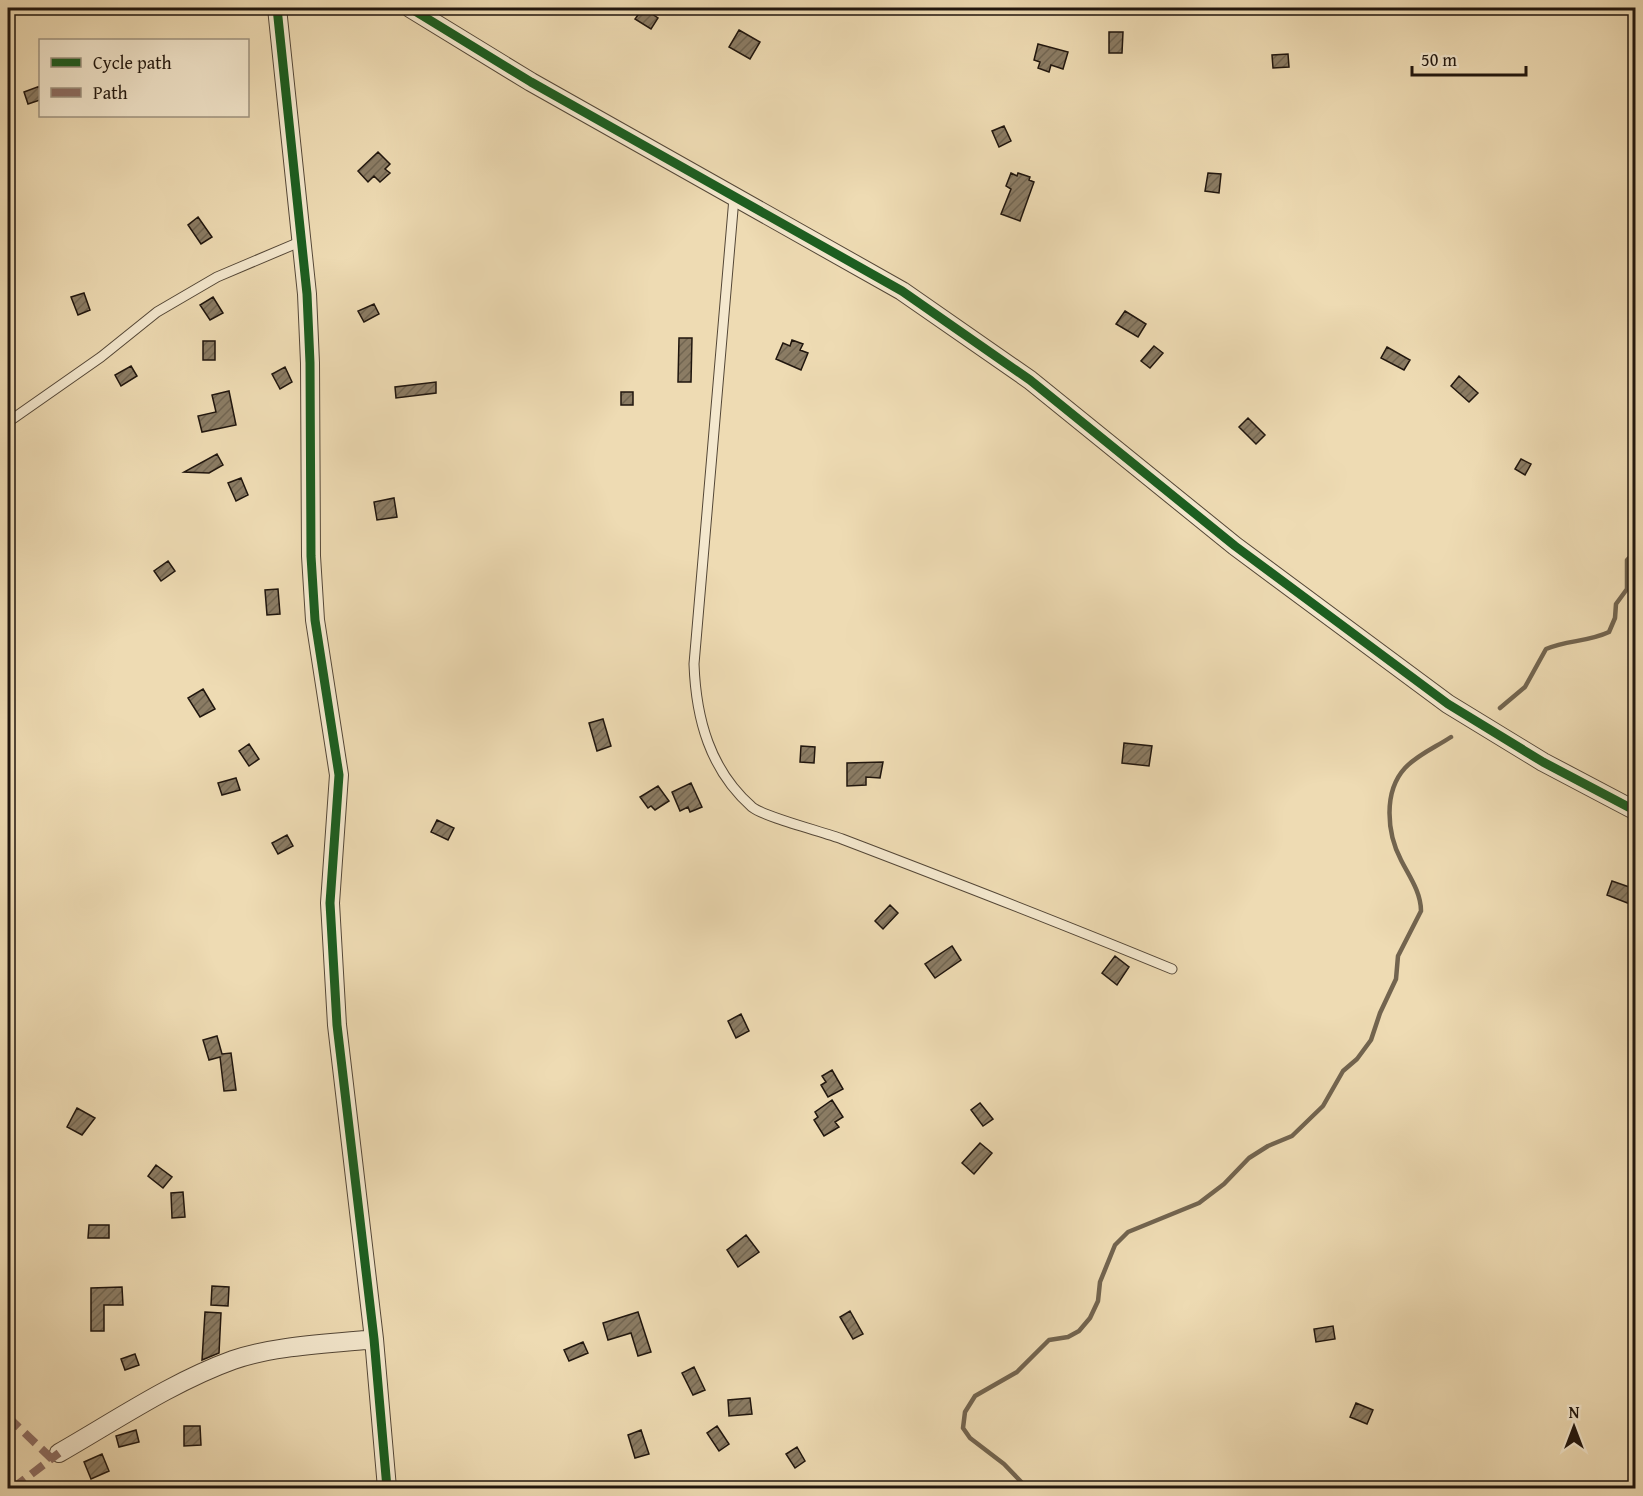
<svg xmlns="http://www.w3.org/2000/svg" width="1643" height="1496" viewBox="0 0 1643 1496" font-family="'Gentium Book Plus',serif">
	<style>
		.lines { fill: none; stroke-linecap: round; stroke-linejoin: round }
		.stream { stroke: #72644f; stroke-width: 4.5 }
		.building { fill: url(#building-hatch); stroke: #20160e; stroke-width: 1.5 }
		.service-casing { stroke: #544737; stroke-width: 11 }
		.minor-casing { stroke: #544737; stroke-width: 20 }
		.service { stroke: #f4e8ce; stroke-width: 9 }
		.minor { stroke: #f4e8ce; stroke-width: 18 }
		.quiet { stroke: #8d6e63; stroke-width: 8; stroke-dasharray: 15 8; stroke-linecap: butt }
		.cycleway-casing { stroke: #f4e8ce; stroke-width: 13 }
		.cycleway { stroke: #1b5e20; stroke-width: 9 }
	</style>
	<defs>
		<pattern id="building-hatch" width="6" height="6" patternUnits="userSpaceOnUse" patternTransform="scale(1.5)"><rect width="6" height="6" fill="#8b7c64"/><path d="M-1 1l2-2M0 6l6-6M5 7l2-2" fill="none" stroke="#716551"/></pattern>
	</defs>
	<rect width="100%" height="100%" fill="#eedbb3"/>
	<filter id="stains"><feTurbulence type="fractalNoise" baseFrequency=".00333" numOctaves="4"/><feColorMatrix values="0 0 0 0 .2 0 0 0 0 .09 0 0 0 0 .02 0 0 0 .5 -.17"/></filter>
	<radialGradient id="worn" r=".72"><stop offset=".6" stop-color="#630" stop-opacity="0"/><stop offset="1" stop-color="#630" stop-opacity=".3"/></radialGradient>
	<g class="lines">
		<path class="stream" d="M1500 708 1525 687 1546 649C1567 640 1588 642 1609 632L1615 618 1616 604 1627 589V560L1636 551
			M1027 1488 1004 1464 970 1438 963 1428 965 1412 975 1396 1017 1372 1049 1340 1068 1337 1079 1331 1090 1318 1098 1301 1100 1282 1115 1245 1128 1232 1199 1203 1224 1184 1249 1158 1268 1146 1292 1136 1323 1106 1343 1071 1357 1059 1371 1040 1380 1013 1396 979 1398 956 1421 911C1421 892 1409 876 1401 860 1387 833 1383 792 1405 768 1417 755 1436 747 1451 737"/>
	</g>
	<path class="building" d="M643 8 658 18 651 29 635 19Z
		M739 30 760 42 750 59 729 47Z
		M1109 32H1123L1122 53H1109Z
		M1038 44 1068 52 1063 69 1051 65 1049 72 1038 68 1040 62 1034 60Z
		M1288 54 1289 67 1273 68 1272 55Z
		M40 86V100L28 104 24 92Z
		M1004 126 1011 141 999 147 992 131Z
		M378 152 390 164 385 169 390 173 380 182 374 176 368 182 358 171Z
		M1011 173 1017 176 1018 173 1030 177 1029 180 1034 182 1020 221 1001 214 1011 189 1006 186Z
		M1208 173 1221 174 1219 193 1205 191Z
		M198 217 212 237 201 244 188 225Z
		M84 293 90 310 78 315 71 297Z
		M213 297 223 313 210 320 200 305Z
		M374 304 379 314 364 322 358 311Z
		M1125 311 1146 324 1138 337 1116 324Z
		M679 338H692L691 382H678Z
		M792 340 803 344 800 350 808 353 801 370 776 359 783 343 790 346Z
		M203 341H215V360H203Z
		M1154 346 1163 353 1150 368 1141 361Z
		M1387 347 1410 360 1404 370 1381 358Z
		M131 366 137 376 121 386 115 375Z
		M285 367 292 382 280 389 272 374Z
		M1459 376 1478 393 1469 402 1451 386Z
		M436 382V393L396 398 395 387Z
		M229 391 236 425 202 432 198 416 216 412 212 395Z
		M621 392H633V405H621Z
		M1248 418 1265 435 1256 444 1239 427Z
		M217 454 223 465 209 473 184 472Z
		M1521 459 1531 464 1525 475 1515 469Z
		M241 478 248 495 236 501 228 483Z
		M394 498 397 517 377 520 374 502Z
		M168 561 175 571 161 581 154 571Z
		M278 589 280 614 267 615 265 590Z
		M203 689 215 709 200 717 188 698Z
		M603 719 611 746 597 751 589 723Z
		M1124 743 1152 746 1149 766 1122 763Z
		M249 744 259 759 249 766 239 751Z
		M801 746 815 747 814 763 800 762Z
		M883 762 880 778 866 777V785L847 786V763Z
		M236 778 240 790 222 795 218 783Z
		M691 783 702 807 690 812 688 807 680 811 672 792Z
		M658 786 669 801 655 810 651 806 648 808 640 797Z
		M437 820 454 828 448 840 431 832Z
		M287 835 293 846 278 854 272 843Z
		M1612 881 1635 889 1630 904 1607 895Z
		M890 905 898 913 883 929 875 921Z
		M952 946 961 960 935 978 925 964Z
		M1115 956 1129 967 1117 985 1102 973Z
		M741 1014 749 1031 736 1038 728 1021Z
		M217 1036 222 1054 231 1053 236 1090 224 1091 220 1057 209 1060 203 1040Z
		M832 1070 843 1089 828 1097 821 1085 826 1082 822 1076Z
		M832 1100 843 1117 835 1122 839 1127 824 1136 814 1120 818 1117 815 1112Z
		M980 1103 993 1119 983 1126 971 1110Z
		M77 1108 95 1118 82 1135 67 1127Z
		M980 1143 992 1153 974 1174 962 1163Z
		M156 1165 172 1177 163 1188 148 1176Z
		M183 1192 185 1217 172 1218 171 1193Z
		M89 1225H109V1238H88Z
		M746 1235 759 1252 738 1267 727 1250Z
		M212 1286 229 1287 228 1306 211 1305Z
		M122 1287 123 1305H104V1331H91V1288Z
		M850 1311 863 1334 853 1339 840 1317Z
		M205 1312 221 1313 219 1353 202 1360Z
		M638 1312 651 1352 638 1356 631 1333 608 1340 603 1323Z
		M1333 1326 1335 1339 1316 1342 1314 1329Z
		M583 1342 588 1353 569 1361 564 1350Z
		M135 1354 139 1365 125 1370 121 1359Z
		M694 1367 705 1390 693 1395 682 1373Z
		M750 1398 752 1414 729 1416 728 1400Z
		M1356 1403 1373 1410 1367 1424 1350 1417Z
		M184 1426H200L201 1445 184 1446Z
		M717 1426 729 1444 719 1451 707 1433Z
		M136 1430 139 1442 119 1447 116 1436Z
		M641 1430 649 1454 635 1458 628 1435Z
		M797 1447 805 1461 795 1468 786 1454Z
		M102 1454 109 1471 91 1479 84 1462Z"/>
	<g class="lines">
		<defs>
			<path id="service" d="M734 198 694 664C696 719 710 770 752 807 764 817 824 832 842 839 952 881 1063 924 1172 969
				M8 425 11 420 101 357 157 312 217 277 302 241"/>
			<path id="minor" d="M277 8 307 294 310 363 311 556 315 620 339 775 330 903 337 1025 374 1339 387 1488
				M410 8 531 82 902 291 1030 380 1235 546 1448 704 1543 762 1636 811
				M59 1453C115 1421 172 1382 233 1360 276 1345 330 1344 374 1339"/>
		</defs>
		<use href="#service" class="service-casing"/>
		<use href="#minor" class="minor-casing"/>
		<use href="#service" class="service"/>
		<use href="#minor" class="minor"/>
		<path class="quiet" d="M8 1417 52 1459
			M13 1488 59 1453"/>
		<defs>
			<path id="cycleway" d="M277 8 307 294 310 363 311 556 315 620 339 775 330 903 337 1025 374 1339 387 1488
				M410 8 531 82 902 291 1030 380 1235 546 1448 704 1543 762 1636 811"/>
		</defs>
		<use href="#cycleway" class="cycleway-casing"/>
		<use href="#cycleway" class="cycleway"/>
	</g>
	<rect width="1643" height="1496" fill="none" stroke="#eedbb3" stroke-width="30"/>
	<rect x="9" y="9" width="1625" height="1478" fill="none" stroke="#20160e" stroke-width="3"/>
	<rect x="15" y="15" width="1613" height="1466" fill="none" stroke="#20160e" stroke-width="1.5"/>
	<rect x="39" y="39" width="210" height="78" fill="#f4e8ce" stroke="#9f9481" stroke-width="1.5"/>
	<rect x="51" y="58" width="30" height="9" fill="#1b5e20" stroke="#9f9481" stroke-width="1.5"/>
	<text x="93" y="69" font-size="18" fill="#20160e">Cycle path</text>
	<rect x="51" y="88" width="30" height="9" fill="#8d6e63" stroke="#9f9481" stroke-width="1.5"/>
	<text x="93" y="99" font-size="18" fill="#20160e">Path</text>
	<g transform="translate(1574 1427)" stroke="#f4e8ce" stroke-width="4.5" paint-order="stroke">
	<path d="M0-4.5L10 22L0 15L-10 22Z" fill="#20160e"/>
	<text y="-9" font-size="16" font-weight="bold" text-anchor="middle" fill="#20160e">N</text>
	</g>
	<path d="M1412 66v9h114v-9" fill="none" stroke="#20160e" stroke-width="3"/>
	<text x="1421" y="66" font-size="18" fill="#20160e" stroke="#f4e8ce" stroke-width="4.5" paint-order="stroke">50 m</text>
	<rect width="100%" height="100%" filter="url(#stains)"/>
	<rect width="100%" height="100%" fill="url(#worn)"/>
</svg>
